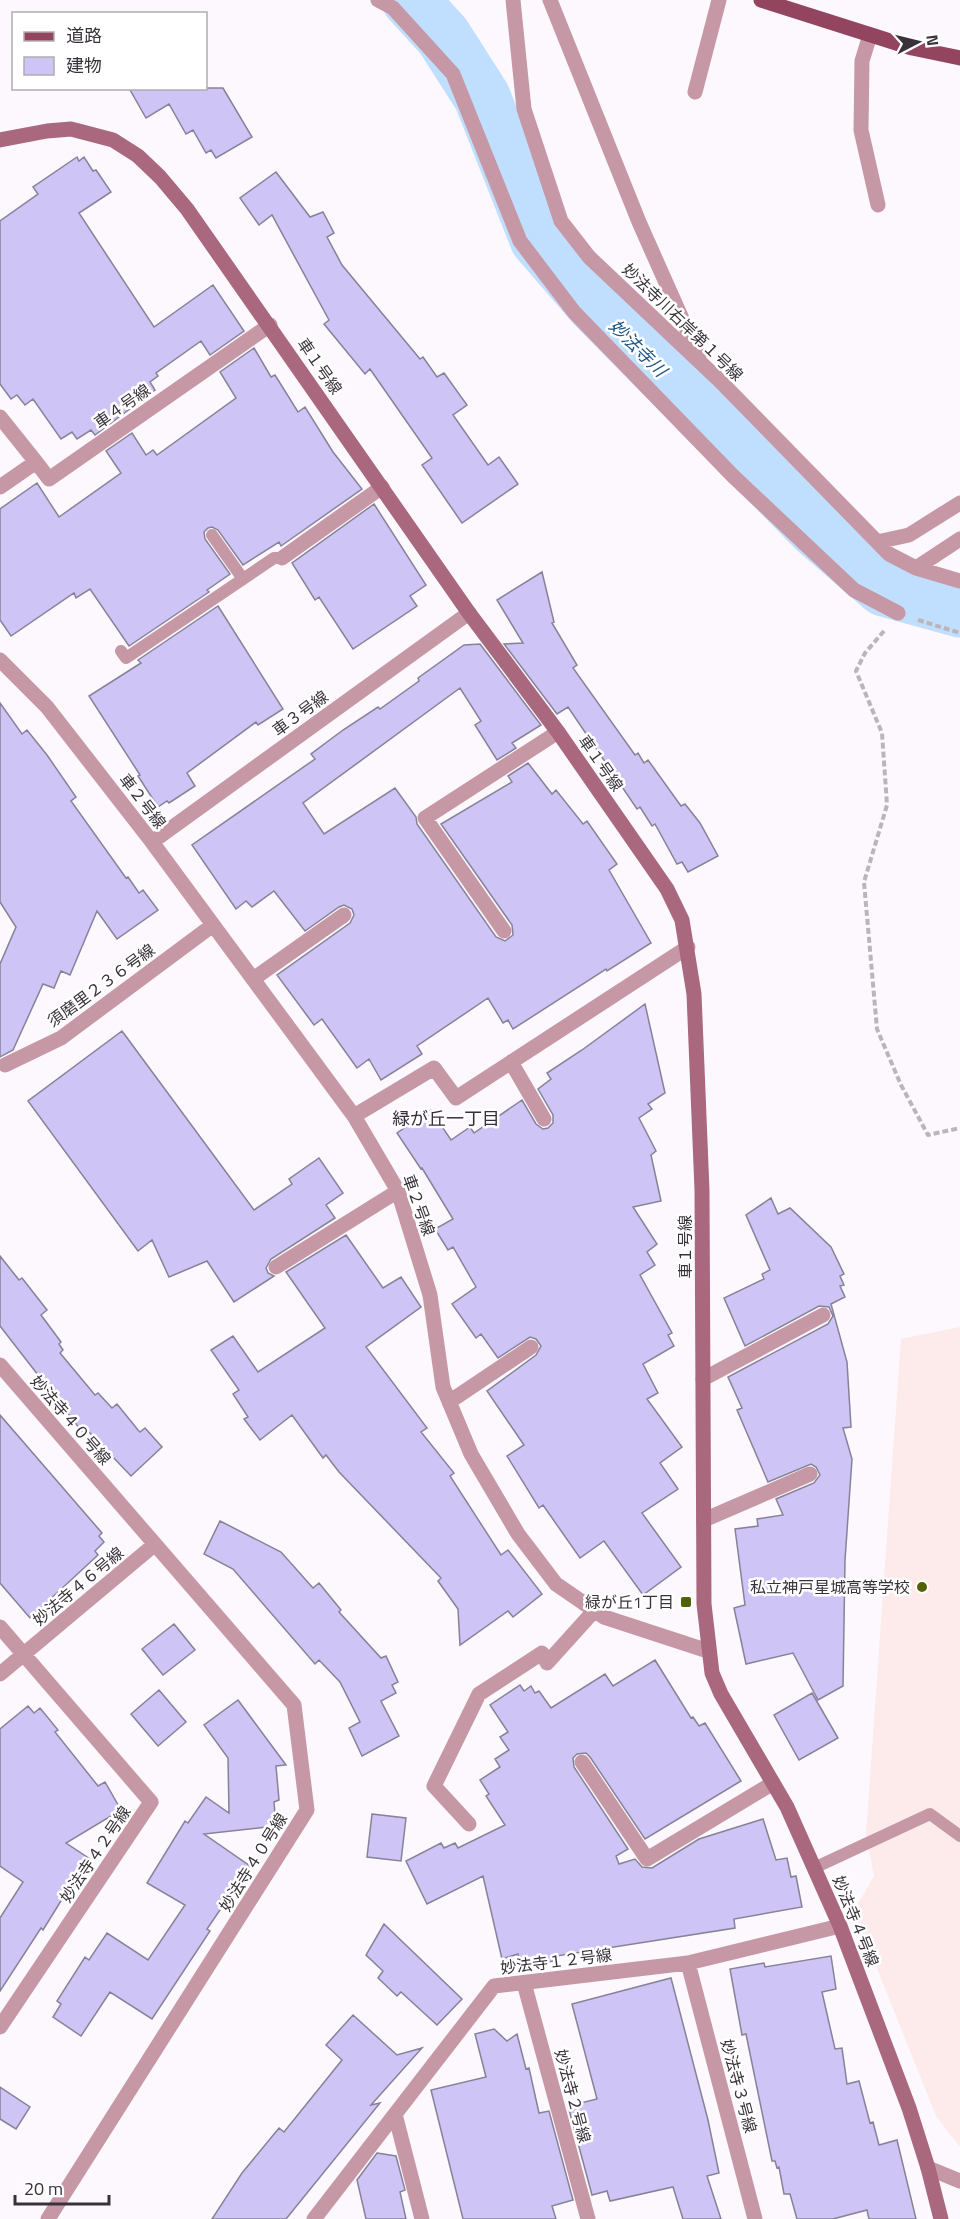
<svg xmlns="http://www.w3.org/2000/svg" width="960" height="2219" viewBox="0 0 960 2219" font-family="'Titillium Web','Noto Sans JP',sans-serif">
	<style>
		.education { fill: #fcebea }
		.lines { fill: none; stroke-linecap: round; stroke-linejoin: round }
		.river { stroke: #c0dfff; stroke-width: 57 }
		.building { fill: #cec4f5; stroke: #868298; stroke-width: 1.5 }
		.path { stroke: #bab5bb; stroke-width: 4; stroke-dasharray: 6 3; stroke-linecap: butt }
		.lane { stroke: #c698a5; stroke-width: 12 }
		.street { stroke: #c698a5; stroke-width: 15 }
		.secondary { stroke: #a9687d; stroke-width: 15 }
		.primary { stroke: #934560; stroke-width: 15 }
		.poi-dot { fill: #516106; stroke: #fff; stroke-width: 2 }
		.labels { text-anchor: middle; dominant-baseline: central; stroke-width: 5; stroke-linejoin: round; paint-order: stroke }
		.street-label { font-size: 16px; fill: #39323b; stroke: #fff }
		.poi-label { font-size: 16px; fill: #39323b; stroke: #fff; text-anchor: end }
		.water-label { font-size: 18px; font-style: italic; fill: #1f5686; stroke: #fff }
		.neighbourhood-label { font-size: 18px; fill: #392c3d; stroke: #fff }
	</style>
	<rect width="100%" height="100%" fill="#fcf8fd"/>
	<path class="education" d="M960 1327V2147L936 2116 854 1911 874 1876 866 1834 901 1339Z"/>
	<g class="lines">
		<path class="river" d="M410 0 443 36 482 97 538 239 595 305 817 530 884 588 960 609"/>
	</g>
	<path class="building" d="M129 88H223L252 137 216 158 211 150 206 153 193 130 186 134 169 104 146 118Z
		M77 157 79 161 84 157 93 171 96 170 111 192 79 213 154 327 213 285 244 331 210 355 201 341 156 373 158 376 150 382 155 390 95 435 91 430 77 439 72 432 61 439 33 399 25 405 17 395 11 399 0 384V221L38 194 33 187Z
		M276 172 310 217 323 212 334 233 327 237 342 265 420 359 423 357 437 377 444 373 467 405 453 415 488 465 499 457 518 484 462 523 422 465 432 458 370 369 365 374 324 324 329 320 272 215 259 225 240 198Z
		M254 348 271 377 275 375 298 412 305 407 333 452 362 489 281 546 279 542 243 565 218 530 212 527 208 528 204 532 205 539 230 574 207 590 209 592 129 646 90 589 76 598 74 593 11 636 0 620V509L37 483 59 517 121 473 106 451 132 433 146 455 153 450 157 455 236 398 220 372Z
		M374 504 426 585 410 596 417 606 353 649 319 597 315 600 292 563Z
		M542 572 554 622 552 623 577 665 573 668 635 755 638 753 644 763 648 760 681 806 685 804 700 823 718 856 688 872 682 862 677 864 655 824 652 826 640 807 637 809 568 707 557 714 504 644 523 643 497 600Z
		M218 606 283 709 258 725 256 722 187 773 195 786 169 803 167 801 158 807 138 776 140 775 89 696 141 663 138 660Z
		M480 644 541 725 512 743 516 748 497 760 475 725 481 721 460 688 303 803 324 834 395 788 416 817 417 824 496 937 505 941 513 935 512 925 441 824 512 782 508 776 528 763 552 794 556 790 583 824 587 821 617 864 609 870 651 943 607 971 606 969 513 1029 508 1020 503 1023 488 998 417 1046 422 1054 381 1080 369 1059 357 1068 322 1019 314 1025 277 975 350 923 354 915 352 909 344 905 339 907 305 931 274 891 252 907 246 901 236 909 192 845 315 759 311 754 343 730 378 707 380 709 419 681 418 678 464 645Z
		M0 703 22 734 27 730 47 755 76 797 71 801 126 878 128 877 139 893 143 890 158 910 117 939 97 911 70 975 61 971 54 988 43 984 13 1050 0 1057V964L16 927 0 902Z
		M645 1004 665 1093 648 1104 652 1109 639 1118 656 1151 651 1155 661 1201 633 1207 657 1244 647 1252 655 1265 640 1275 672 1333 668 1335 674 1346 643 1364 658 1393 647 1399 682 1447 660 1463 678 1489 642 1513 681 1567 643 1595 604 1541 580 1558 543 1505 539 1508 507 1456 524 1445 487 1391 536 1355 541 1346 536 1339 530 1337 498 1358 481 1334 476 1338 452 1304 476 1287 453 1247 448 1250 435 1229 453 1219 422 1168 421 1169 397 1133 431 1110 451 1140 470 1127 474 1133 522 1100 536 1124 543 1129 548 1128 553 1123V1115L538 1089 551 1079 547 1073 582 1050Z
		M122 1031 254 1210 292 1184 289 1179 319 1158 343 1193 326 1205 335 1218 271 1259 266 1268 268 1273 274 1276 234 1302 207 1261 169 1277 152 1240 138 1251 28 1101Z
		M771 1198 778 1214 790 1208 831 1247 844 1274 840 1276 844 1285 840 1286 845 1297 831 1304 847 1362 851 1427 843 1428 852 1459 845 1560 843 1686 818 1700 793 1653 746 1664 734 1608 745 1605 735 1529 758 1526 757 1519 783 1515 776 1499 814 1483 820 1475 816 1467 811 1464 768 1482 737 1410 742 1408 728 1377 828 1324 833 1316 829 1307 819 1306 745 1346 724 1298 764 1279 762 1274 770 1270 746 1215Z
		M346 1235 383 1288 401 1277 421 1307 366 1347 427 1428 421 1432 454 1473 450 1476 501 1555 508 1550 542 1594 513 1617 508 1611 460 1645 458 1609 438 1581 441 1578 339 1472 326 1455 323 1458 292 1415 260 1440 244 1419 248 1417 233 1394 239 1390 211 1350 233 1336 258 1372 325 1328 286 1272Z
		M0 1256 19 1280 22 1278 47 1310 41 1315 61 1342 59 1344 63 1350 60 1353 95 1395 98 1393 112 1408 117 1404 138 1430 140 1432 145 1428 162 1447 131 1476 87 1430 83 1433 0 1326Z
		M0 1415 102 1533 99 1536 104 1542 95 1551 98 1555 30 1618 0 1583Z
		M220 1521 281 1552 313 1588 319 1583 341 1610 339 1612 381 1658 386 1656 398 1682 392 1685 396 1693 381 1701 399 1736 362 1756 349 1728 360 1722 340 1682 319 1660 315 1664 233 1569 204 1554Z
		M174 1624 195 1650 163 1675 142 1649Z
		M655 1660 691 1718 693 1717 699 1726 705 1723 741 1781 645 1839 590 1757 586 1753 577 1754 573 1758 574 1767 628 1849 616 1856 619 1864 635 1859 642 1867 652 1868 699 1839 763 1819 776 1860 787 1858 791 1877 796 1876 802 1907 734 1919 735 1928 556 1956 557 1960 520 1969 518 1954 502 1959 483 1876 427 1904 406 1861 441 1843 444 1848 455 1843 458 1848 505 1825 486 1796 489 1794 480 1780 500 1767 495 1759 509 1750 500 1737 508 1732 490 1705 520 1685 524 1691 531 1686 535 1693 539 1691 551 1708 605 1674 613 1686Z
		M159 1690 186 1722 158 1746 131 1714Z
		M812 1693 838 1738 799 1760 774 1715Z
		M238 1700 286 1765 276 1766 279 1800 274 1802 276 1826 204 1834 250 1866 207 1929 210 1931 152 2019 110 1992 81 2036 53 2017 61 2004 57 2001 85 1957 89 1960 107 1933 148 1960 185 1905 147 1883 185 1821 188 1823 206 1797 229 1813 228 1758 204 1725Z
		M28 1706 34 1713 40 1708 58 1730 55 1732 98 1786 105 1782 121 1810 66 1843 90 1859 74 1885 72 1883 43 1930 41 1928 0 1991V1918L23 1882 0 1866V1729Z
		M372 1814 406 1818 401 1861 367 1857Z
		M384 1924 462 1999 437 2025 401 1992 397 1996 378 1978 383 1971 366 1955Z
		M831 1956 836 1989 822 1992 835 2049 842 2048 847 2084 859 2081 870 2123 873 2122 879 2145 897 2140 916 2219H869L867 2210 833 2219H797L790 2194H784L779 2167 777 2168 775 2161H772L746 2034 742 2035 730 1969 764 1963 765 1967Z
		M671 1978 708 2120 719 2173 707 2176 721 2219H683L673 2187 610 2201 607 2191 592 2195 568 2106 597 2099 572 2004Z
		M353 2015 397 2055 422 2048 371 2105 380 2103 286 2219H212L242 2173 279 2128 284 2132 342 2060 326 2045Z
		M494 2029 507 2041 517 2034 526 2069 529 2068 539 2113 549 2111 573 2200 552 2206 556 2219H463L431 2090 486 2077 475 2034Z
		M0 2087 30 2107 16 2129 0 2119Z
		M377 2153 396 2156 405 2190 400 2192 406 2219H366L357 2180Z"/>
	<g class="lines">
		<path class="path" d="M918 620 960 633
			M884 631 865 653 856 671 882 733 887 805 864 882 877 1029 901 1085 928 1135 960 1128"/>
		<path class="lane" d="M212 535 243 579
			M121 651 126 658 274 558H282
			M814 1868 930 1814 960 1836"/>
		<path class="street" d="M378 0 393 8 453 74 520 241 574 312 733 476 854 590 898 613
			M513 0 524 109 561 221 589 257 719 380 889 554 916 568 960 581
			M550 0 639 222 699 357
			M870 35 862 61 861 130 878 205
			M695 92 719 0
			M0 417 36 462
			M0 487 36 462 49 479 270 325
			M877 542 909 535 960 503
			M282 558 382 487
			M916 568 960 539
			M0 660 47 707 152 842 354 1116 398 1191 430 1295 443 1387 471 1454 518 1534 556 1584 604 1617 708 1651
			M152 842 469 613
			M504 931 425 818 558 732
			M253 979 344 915
			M511 1062 544 1119
			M5 1065 61 1038 213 925
			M354 1116 434 1068 456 1098 688 947
			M276 1267 398 1191
			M0 1365 294 1705 307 1810 48 2219
			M703 1379 823 1315
			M449 1402 531 1347
			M704 1520 810 1474
			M0 1627 151 1802 0 2027
			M0 1674 154 1545
			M582 1762 647 1859 773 1783
			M469 1824 434 1786 479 1694 542 1653 547 1663 594 1611
			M688 1963 755 2219
			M524 1983 588 2219
			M395 2114 422 2219
			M928 2168 960 2181
			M314 2219 494 1986 688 1963 840 1926"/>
		<path class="secondary" d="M0 140 47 131 71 129 113 140 138 156 160 177 187 209 469 613 558 732 667 889 682 920 694 994 702 1190 704 1604 712 1673 721 1694 787 1807 840 1926 909 2108 928 2168 941 2219"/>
		<path class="primary" d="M761 0 912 48 960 58"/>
	</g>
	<g class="poi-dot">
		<circle cx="922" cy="1587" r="6"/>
		<rect x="680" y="1596" width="12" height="12" rx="3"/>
	</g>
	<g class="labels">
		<g class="street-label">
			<text transform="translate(683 322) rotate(44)">妙法寺川右岸第１号線</text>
			<text transform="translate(320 366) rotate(55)">車１号線</text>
			<text transform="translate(122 406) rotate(-35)">車４号線</text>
			<text transform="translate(300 713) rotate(-36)">車３号線</text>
			<text transform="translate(601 763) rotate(55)">車１号線</text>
			<text transform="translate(143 801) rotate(52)">車２号線</text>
			<text transform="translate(101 985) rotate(-36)">須磨里２３６号線</text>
			<text transform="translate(419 1205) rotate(70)">車２号線</text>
			<text transform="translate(685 1247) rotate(-90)">車１号線</text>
			<text transform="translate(71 1420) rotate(49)">妙法寺４０号線</text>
			<text transform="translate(78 1586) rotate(-40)">妙法寺４６号線</text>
			<text transform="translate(95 1854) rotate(-56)">妙法寺４２号線</text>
			<text transform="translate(253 1862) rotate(-58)">妙法寺４０号線</text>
			<text transform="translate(856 1921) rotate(68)">妙法寺４号線</text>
			<text transform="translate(556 1961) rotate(-7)">妙法寺１２号線</text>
			<text transform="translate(739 2086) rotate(75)">妙法寺３号線</text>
			<text transform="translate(573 2096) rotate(75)">妙法寺２号線</text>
		</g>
		<g class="poi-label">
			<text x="910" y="1587">私立神戸星城高等学校</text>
			<text x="674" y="1602">緑が丘1丁目</text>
		</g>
		<g class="water-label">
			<text transform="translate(638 348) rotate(45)">妙法寺川</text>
		</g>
		<g class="neighbourhood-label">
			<text x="446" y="1118">緑が丘一丁目</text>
		</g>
	</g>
	<rect x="12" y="12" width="195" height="78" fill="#ffffff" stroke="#b0adb1" stroke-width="1.5"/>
	<rect x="24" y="32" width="30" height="9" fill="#934560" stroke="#b0adb1" stroke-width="1.5"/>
	<text x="66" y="42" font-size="18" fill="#39323b">道路</text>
	<rect x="24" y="57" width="30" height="18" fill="#cec4f5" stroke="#b0adb1" stroke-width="1.5"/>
	<text x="66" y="72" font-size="18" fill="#39323b">建物</text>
	<g transform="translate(918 42) rotate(83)" stroke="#ffffff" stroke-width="4.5" paint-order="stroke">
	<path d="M0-4.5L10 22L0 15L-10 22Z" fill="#39323b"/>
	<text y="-9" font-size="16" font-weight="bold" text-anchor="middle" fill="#39323b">N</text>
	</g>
	<path d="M15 2195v9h94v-9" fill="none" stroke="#39323b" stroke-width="3"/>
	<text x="24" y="2195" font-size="18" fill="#39323b" stroke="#ffffff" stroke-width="4.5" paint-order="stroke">20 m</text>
</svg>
